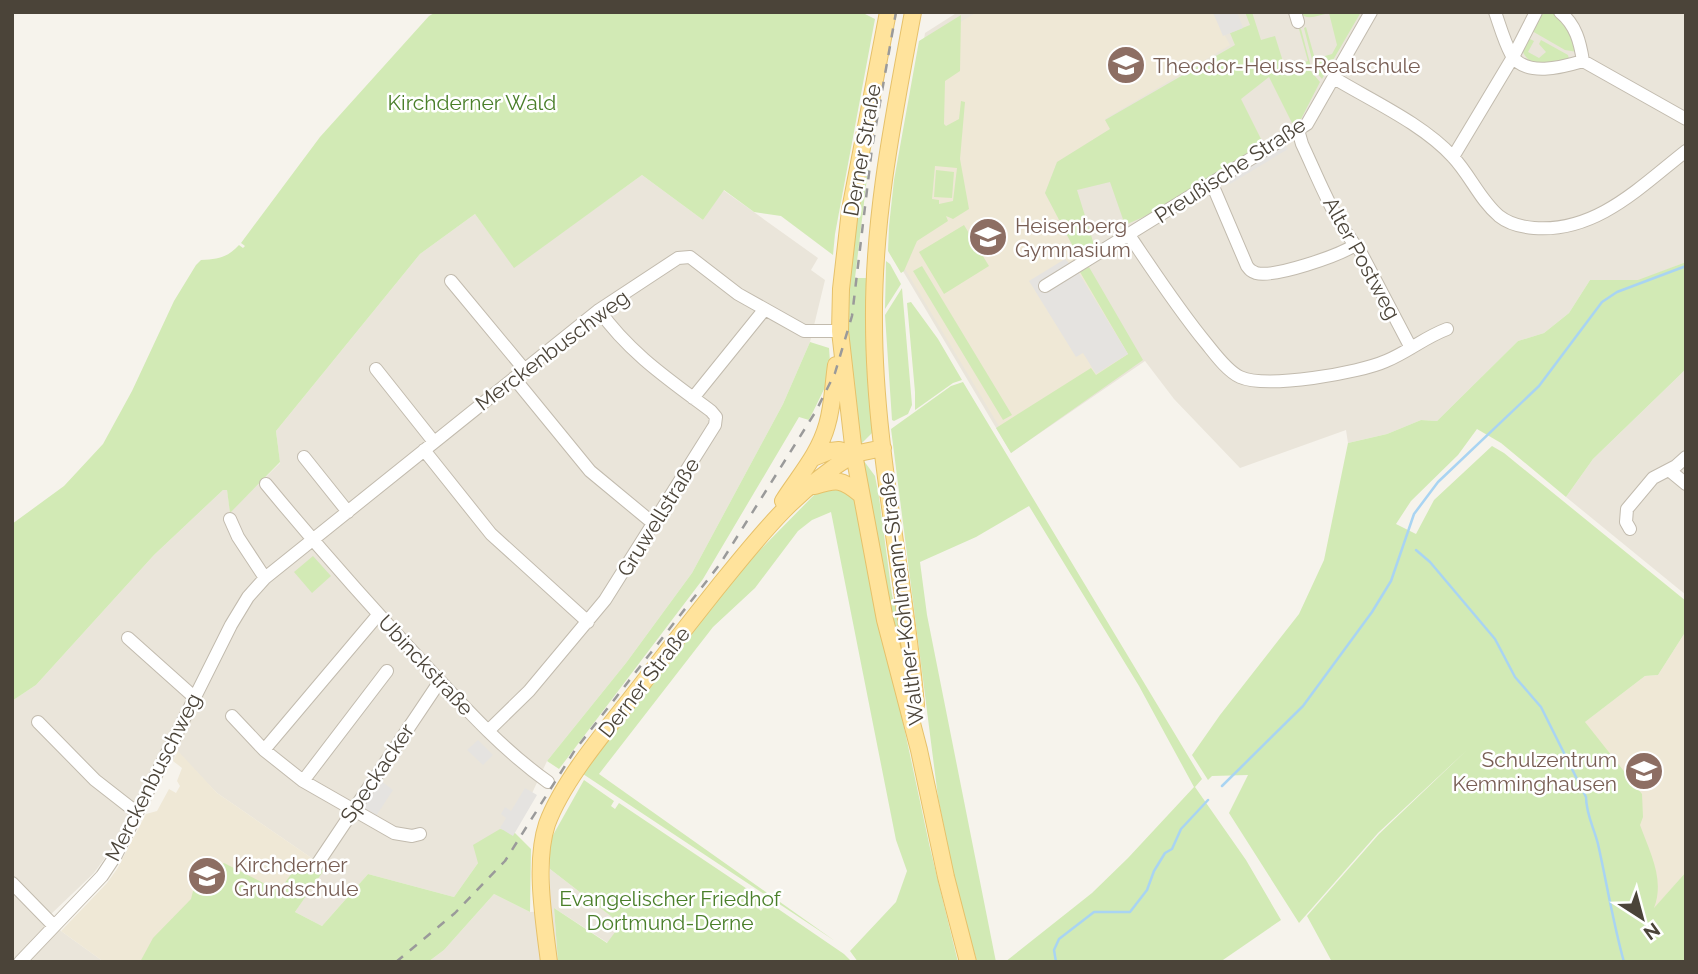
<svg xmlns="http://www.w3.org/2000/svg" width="1698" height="974" viewBox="0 0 1698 974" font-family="Raleway,sans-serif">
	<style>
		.residential { fill: #eae5da }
		.education { fill: #efe8d6 }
		.green { fill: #d2eab5; fill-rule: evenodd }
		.parking { fill: #e5e3e0 }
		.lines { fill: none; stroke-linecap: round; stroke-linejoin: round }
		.stream { stroke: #a9d4f2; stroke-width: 2.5 }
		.minor-casing { stroke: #c2bbae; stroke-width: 14 }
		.major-casing { stroke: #e6c16a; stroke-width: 18 }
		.minor { stroke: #fff; stroke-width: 12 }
		.major { stroke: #ffe39c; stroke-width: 16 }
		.rail { stroke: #9a9a9a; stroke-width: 2.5; stroke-dasharray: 9 9; stroke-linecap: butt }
		.labels { text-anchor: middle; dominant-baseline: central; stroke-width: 5; stroke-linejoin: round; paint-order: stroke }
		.education-label { font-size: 21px; fill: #785e54; stroke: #fff; text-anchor: start }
		.park-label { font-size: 21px; fill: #4a7f2a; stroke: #fff }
		.street-label { font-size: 21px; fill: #4b4439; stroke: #fff }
	</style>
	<rect width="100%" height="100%" fill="#f6f3ec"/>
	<path class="residential" d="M958 12H1686V262L1638 281 1590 280 1569 313 1544 333 1518 341 1437 421 1421 420 1387 434 1348 443 1346 430 1240 468 1174 399 1145 361 1011 453 891 251 925 33Z
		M642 175 703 220 723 190 818 258 811 270 825 280 810 342 783 404 692 573 626 663 547 761 514 832 478 863 454 897 368 874 322 926 295 912 323 870 313 859 217 793 177 752 173 761 159 753 109 852 94 873 49 916 61 931 104 962H12V701L36 685 154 555 223 490 227 489 230 512 280 463 276 431 420 254 475 214 514 267Z
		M1686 369V595L1566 497 1593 459Z
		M550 869 621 924 608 943 554 908 558 962H428L444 950 494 894 530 912 550 911Z"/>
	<path class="education" d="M977 12H1212L1230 45 1105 119 1110 129 1057 162 1045 193 1080 260 1139 360 1012 448 902 264 949 29Z
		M1686 631V872L1652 911 1573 731 1645 676 1658 675Z
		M178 751 217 793 313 859 246 962H104L61 931 107 883 117 869 146 814 157 811 169 789 176 793 180 786 177 781 182 768 173 761Z"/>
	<path class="green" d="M436 12H861L875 19 835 234 833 255 781 216 754 212 724 190 703 220 642 175 514 268 475 214 420 254 276 431 280 462 230 513 227 490H223L154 555 36 685 12 701V524L64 486 103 444 132 391 174 301 196 265 201 260C218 259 227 258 239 245L243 248 245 246 241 243 320 137 429 16Z
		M1245 12H1252L1261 40 1275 36 1285 68 1308 61 1299 29H1301L1311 67 1279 78 1309 69 1320 82 1299 123 1294 127 1269 77 1241 99 1263 143 1157 211 1125 225 1110 182 1077 190 1095 248 1080 260 1045 193 1057 162 1110 129 1105 120 1235 45 1230 33 1250 25Z
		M1299 12H1361L1322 79 1315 71 1304 28 1306 27 1315 59 1332 54 1337 45 1329 13C1318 15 1307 22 1299 12Z
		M1547 12C1567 14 1571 36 1577 52L1565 50 1532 31 1540 16Z
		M961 15 960 71 945 81 944 124 946 126 959 119 961 101 965 102 960 159 969 209 953 219 946 216 948 221 917 241 904 271 901 273 888 251 889 226 894 180 919 41ZM935 166 957 168 953 201 939 204V200L932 199Z
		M1528 38 1534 41 1528 52 1539 58 1546 52 1539 44 1541 40 1568 55 1570 62C1552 65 1528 70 1522 49Z
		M877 94 855 278H868L874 431 857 448 846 324 853 230Z
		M936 170 954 172 952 198 934 197Z
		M964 225 989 266 944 294 919 252Z
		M886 261 890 264 901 284 885 309Z
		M1686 262V369L1593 459 1566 497 1501 443 1477 429 1458 455 1411 501 1396 524 1416 534 1434 500 1492 446 1504 453 1686 601V631L1658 675 1645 676 1585 722 1642 794 1643 817 1640 825C1650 853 1665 879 1654 908L1686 872V962H1332L1307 916 1379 834 1467 750 1378 833 1299 923 1229 813 1248 775 1212 776 1208 780 1192 755 1220 715 1299 614 1324 560 1348 443 1387 434 1421 420 1437 421 1518 341 1544 333 1569 313 1590 280H1638Z
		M922 266 1012 415 1003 420 913 271Z
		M1089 267 1143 360 1011 453 996 428 1091 368 1096 375 1128 354 1080 272Z
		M902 288 912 405 908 414 894 421 892 420 885 315Z
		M911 302 938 339 962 380 953 383 915 410V392L907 303Z
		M810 342 829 348 831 375 809 420 799 417 703 579 559 769 547 761 626 663 692 573 783 404Z
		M963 382 1202 779 1195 787 1246 860 1281 920 1220 962H1005L1092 893 1128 858 1194 787 1139 686 1029 506 976 537 920 562 927 615 996 962H977L956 887 938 797 891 429 951 386Z
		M864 461 875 476 879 497 892 595 898 616 914 722 859 463Z
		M842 487 855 499 930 848 958 962H858L850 951 896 902 907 871 896 840 831 512 812 520 798 531 755 588 713 627 599 774 835 941 583 774 702 615 756 554 818 491Z
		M313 556 331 576 312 593 294 572Z
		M584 780 614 801 611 806 615 809 619 803 765 901 759 909 761 911 768 902 844 954 852 962H558L554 908 607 943 621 924 550 869 548 844Z
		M500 829 514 832 531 849 530 912 494 894 444 950 428 962H140L153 938 191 899 196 879 224 863 279 891 297 866 324 870 295 912 322 926 368 874 454 897 478 863 473 845Z"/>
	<path class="parking" d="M1213 12H1237L1243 28 1223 36Z
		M1284 144 1288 149 1230 184 1226 179Z
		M1065 259 1079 273 1128 354 1096 374 1083 353 1076 357 1029 281Z
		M478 740 493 755 483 765 467 750Z
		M381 781 393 790 376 816 363 807Z
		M525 788 537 795 513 836 500 828 506 818 501 814 505 807 511 811Z"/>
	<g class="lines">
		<path class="stream" d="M1416 550 1430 562 1495 639 1515 677 1541 707 1586 797C1586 814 1594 828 1598 844 1607 884 1613 923 1624 962
			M1222 786 1303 706 1372 612 1391 581 1414 514 1438 482 1539 386 1602 302 1617 292 1686 266
			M1056 962 1054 950 1059 939 1094 912H1130L1147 890 1154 871 1165 853 1172 849 1181 829 1208 800"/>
		<defs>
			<path id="minor" d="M1295 12 1298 22
				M1495 12C1500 26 1504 41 1511 54 1525 78 1563 67 1583 61L1686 119
				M1560 12C1576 25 1580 42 1583 61
				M1334 78C1372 101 1423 124 1453 157 1470 175 1480 200 1499 216 1509 224 1522 227 1534 228 1596 233 1640 187 1686 151
				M1298 130 1302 144C1319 180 1334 221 1360 251L1411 348
				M1453 157 1513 57 1536 12
				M1212 184 1247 266C1250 270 1251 271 1256 273 1274 278 1338 256 1355 245
				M1129 235C1154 272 1178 309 1206 343 1215 354 1227 371 1240 377 1267 389 1359 373 1386 361 1408 352 1425 337 1447 329
				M451 281 524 369
				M1045 286 1307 124 1371 12
				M376 369 434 442
				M514 378 590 471 654 524
				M693 398 764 310
				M424 450 491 534 588 622
				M304 457 348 512
				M1669 470 1686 484
				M266 484C318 547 372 608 428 668 466 709 503 750 548 782
				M230 519 238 537 265 578
				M1630 529 1626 522 1627 509 1653 478 1676 466 1686 457
				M128 638 194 697
				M232 716 264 750 303 781 394 833 412 836 420 834
				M38 722 95 780 136 812
				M488 731 529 691 605 600 715 425 716 417 711 411C671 381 629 353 599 310
				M264 750 378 615
				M303 781 387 671
				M316 866 440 681
				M12 883 54 926
				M20 962 102 876 116 855 231 625 248 597 265 578 599 310 678 258 690 257 738 294 804 331H840"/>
			<path id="major" d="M888 12 850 210 841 289 840 331 854 454 885 620 919 750 946 877 968 962
				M913 12C894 115 873 216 874 321 874 450 905 577 916 705
				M813 458 830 451 839 450 854 454 883 448
				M815 486C837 479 842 479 860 494
				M783 501C799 476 819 454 827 425 833 405 833 385 836 365
				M549 962C544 921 534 863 547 824 564 778 609 727 639 688 665 654 691 621 718 587 761 534 794 491 854 454"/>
		</defs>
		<use href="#minor" class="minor-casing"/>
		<use href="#major" class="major-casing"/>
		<use href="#minor" class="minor"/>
		<use href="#major" class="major"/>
		<path class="rail" d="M396 962 455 913 505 861 575 750 720 564 816 411 835 373 852 316 872 148 896 12"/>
	</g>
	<defs>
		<symbol id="school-disc" viewBox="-11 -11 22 22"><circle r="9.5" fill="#8d6e63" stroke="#fff"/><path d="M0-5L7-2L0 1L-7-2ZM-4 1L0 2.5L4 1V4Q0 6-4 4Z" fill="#fff"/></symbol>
	</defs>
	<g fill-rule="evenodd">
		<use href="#school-disc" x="1104" y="43" width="44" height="44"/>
		<use href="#school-disc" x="966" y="215" width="44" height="44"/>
		<use href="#school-disc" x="1622" y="749" width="44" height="44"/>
		<use href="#school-disc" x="185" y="854" width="44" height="44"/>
	</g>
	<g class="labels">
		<g class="education-label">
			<text x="1153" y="65">Theodor-Heuss-Realschule</text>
			<text x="1015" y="225">Heisenberg<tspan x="1015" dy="24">Gymnasium</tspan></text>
			<text x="1617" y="759" text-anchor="end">Schulzentrum<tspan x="1617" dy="24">Kemminghausen</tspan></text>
			<text x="234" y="864">Kirchderner<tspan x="234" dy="24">Grundschule</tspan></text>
		</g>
		<g class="park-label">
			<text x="472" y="102">Kirchderner Wald</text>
			<text x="670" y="898">Evangelischer Friedhof<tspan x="670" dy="24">Dortmund-Derne</tspan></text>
		</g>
		<g class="street-label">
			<text transform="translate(862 150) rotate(-80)">Derner Straße</text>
			<text transform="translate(1230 170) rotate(-33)">Preußische Straße</text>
			<text transform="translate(1362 258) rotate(61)">Alter Postweg</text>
			<text transform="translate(552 350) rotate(-37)">Merckenbuschweg</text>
			<text transform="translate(658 517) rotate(-58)">Gruwellstraße</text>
			<text transform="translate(901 599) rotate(-97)">Walther-Kohlmann-Straße</text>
			<text transform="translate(426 665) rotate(47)">Ubinckstraße</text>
			<text transform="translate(644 682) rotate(-52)">Derner Straße</text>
			<text transform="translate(377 773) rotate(-56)">Speckacker</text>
			<text transform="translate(153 777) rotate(-63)">Merckenbuschweg</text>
		</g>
	</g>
	<rect width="1698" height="974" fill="none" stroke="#4b4439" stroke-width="28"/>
	<g transform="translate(1642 918) rotate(144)" stroke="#ffffff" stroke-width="5" paint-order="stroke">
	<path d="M0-5L12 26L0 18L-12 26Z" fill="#4b4439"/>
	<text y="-10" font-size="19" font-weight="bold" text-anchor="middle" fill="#4b4439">N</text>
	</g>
</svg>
